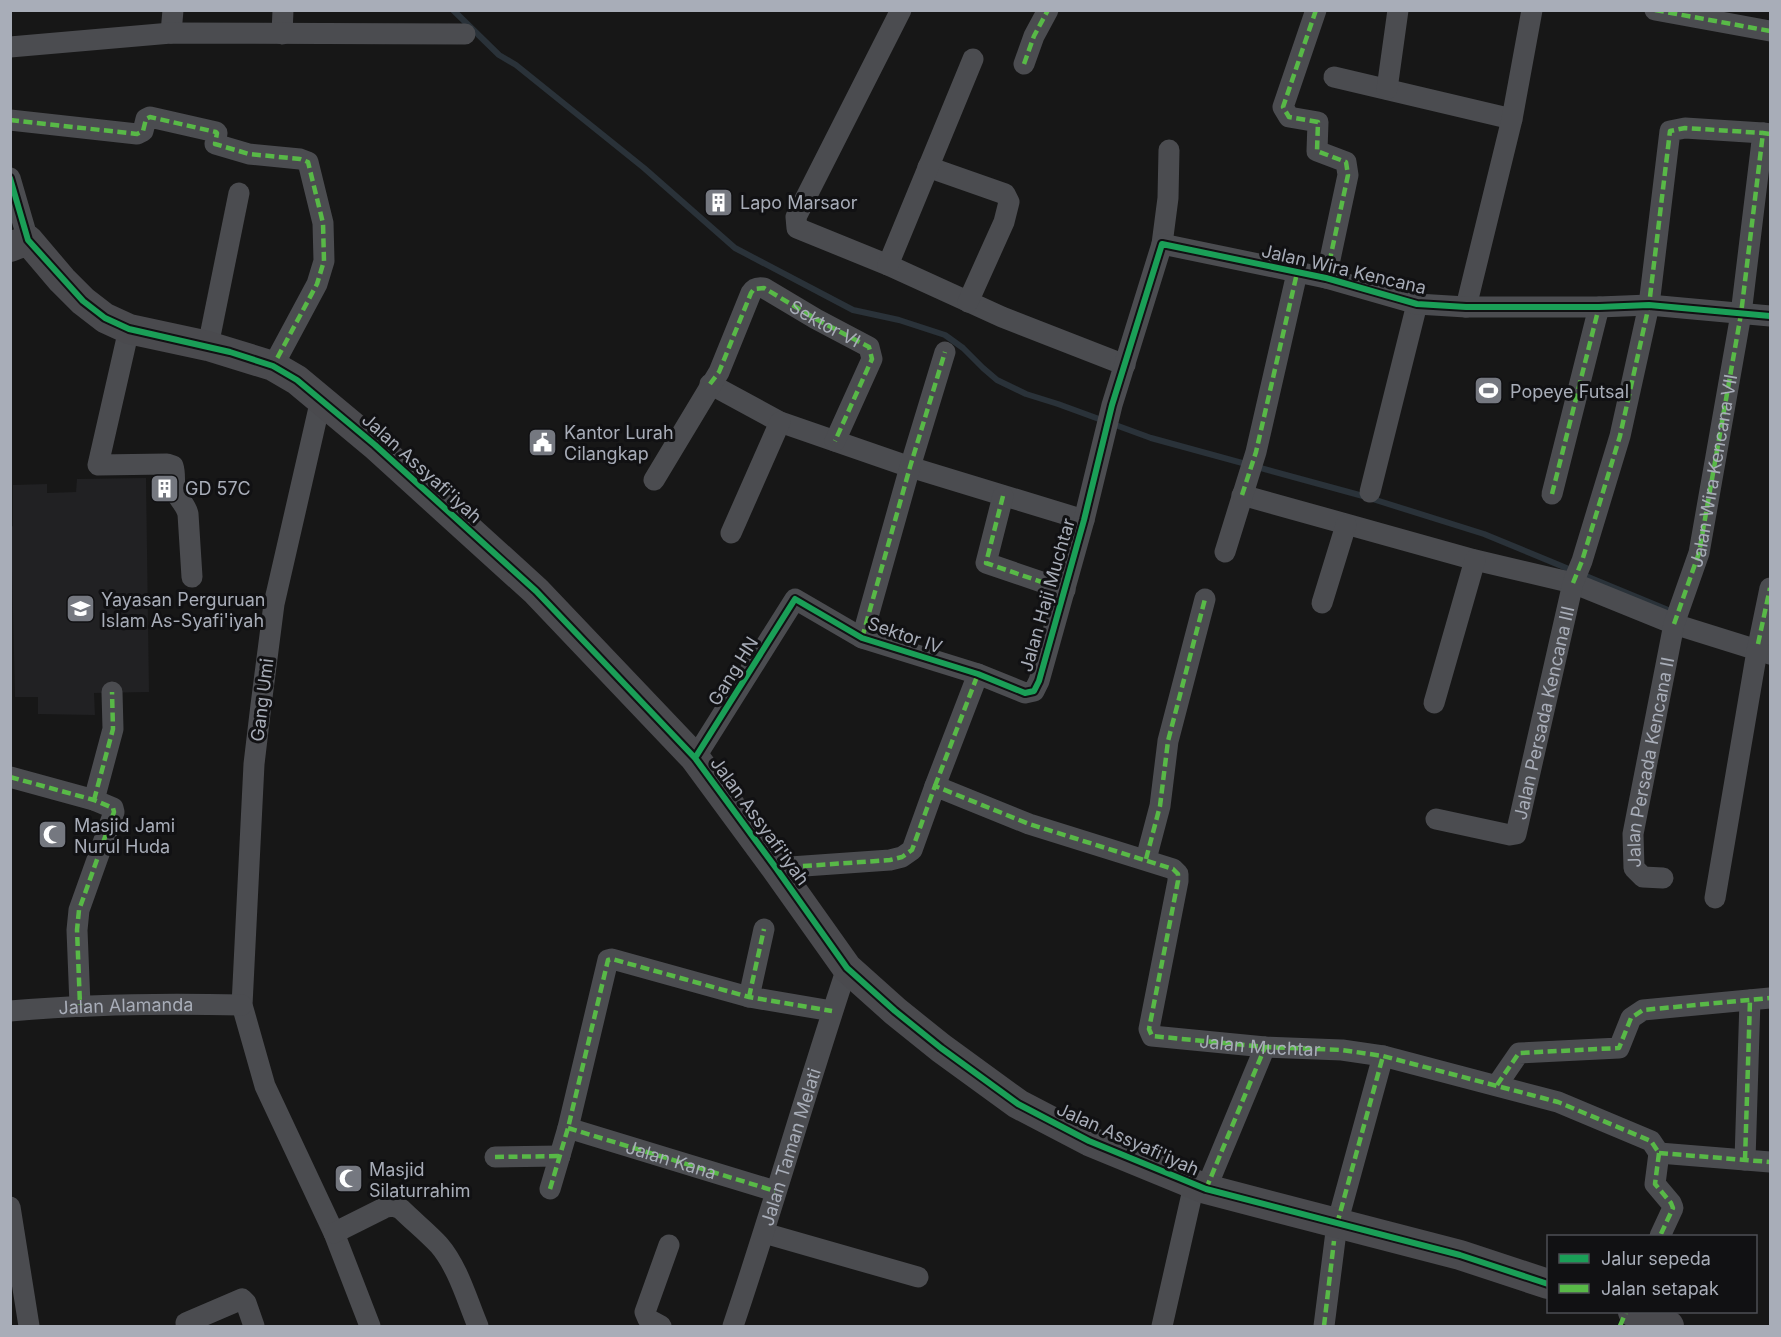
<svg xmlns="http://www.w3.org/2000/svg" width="1781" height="1337" viewBox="0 0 1781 1337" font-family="Inter,sans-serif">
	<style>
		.built { fill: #212123 }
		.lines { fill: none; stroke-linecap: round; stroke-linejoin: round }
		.stream { stroke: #2a3239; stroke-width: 6 }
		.street { stroke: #4b4c50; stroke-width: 21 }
		.secondary { stroke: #4a4a4e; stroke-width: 30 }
		.quiet { stroke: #58b947; stroke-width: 4.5; stroke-dasharray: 9 4.5; stroke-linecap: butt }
		.cycleway-casing { stroke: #111113; stroke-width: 10 }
		.cycleway { stroke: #1a9f57; stroke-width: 6 }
		.labels { text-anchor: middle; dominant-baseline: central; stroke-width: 6; stroke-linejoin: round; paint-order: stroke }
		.poi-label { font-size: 18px; fill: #a8adb8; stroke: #111113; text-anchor: start }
		.street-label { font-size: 18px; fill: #a8adb8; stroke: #111113 }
	</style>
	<rect width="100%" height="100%" fill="#171717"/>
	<path class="built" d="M146 478 149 692 94 693 95 715 38 714V697H15L11 527 13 526V485L47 484V493L76 492 77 479Z"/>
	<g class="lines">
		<path class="stream" d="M453 10 499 55 516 65 644 168 735 248 853 310 899 320 945 335 963 348 983 368 997 380 1026 394 1058 404 1151 438 1363 496 1484 534 1673 612"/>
		<g class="street">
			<path d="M901 10 796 217 797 228 888 265 1002 317 1125 365"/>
			<path d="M1316 10 1283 107 1289 117 1318 122 1317 151 1346 162 1348 175 1326 278"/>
			<path d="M1655 10 1770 31"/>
			<path d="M171 33 173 10"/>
			<path d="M282 34 283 10"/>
			<path d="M10 47 171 33 465 34"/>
			<path d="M1024 64 1034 36 1048 10"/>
			<path d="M1334 77 1512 119"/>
			<path d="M1387 89 1398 10"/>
			<path d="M10 120 137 134 143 131 146 119 150 117 216 132 217 133 215 144 249 154 300 159 308 162 323 223 324 261 317 284 273 366"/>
			<path d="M928 167 1005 194 1009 202 1004 222 968 302"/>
			<path d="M10 178 28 240"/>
			<path d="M1162 244 1168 198 1169 150"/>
			<path d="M888 265 973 59"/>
			<path d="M1466 307 1512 119 1532 10"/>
			<path d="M129 329 98 465 167 464 173 466C176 475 173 483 176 492 179 500 186 505 188 514L192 577"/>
			<path d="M208 346 239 193"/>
			<path d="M710 384 780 422 910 467 1084 520"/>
			<path d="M321 399 274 604 261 705 254 764 242 1005 265 1086 334 1233 370 1326"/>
			<path id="s1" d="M654 480 719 372 751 293C754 288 758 287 764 288L816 319 869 347 872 359 835 441"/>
			<path d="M1370 492 1417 304"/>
			<path d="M1552 494 1599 307"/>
			<path d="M1242 495 1475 560 1573 583 1674 624 1770 654"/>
			<path d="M1003 496 986 563 1065 590"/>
			<path d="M731 533 780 422"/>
			<path d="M1225 552 1256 452 1297 273"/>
			<path d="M1322 603 1346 525"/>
			<path d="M862 638 910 467 945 352"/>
			<path d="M1434 703 1475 560"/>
			<path d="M695 758 795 599 862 638 978 674 1025 693 1034 691 1039 681 1084 520 1112 405 1162 244 1326 278 1417 304 1466 307H1599L1649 305 1770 316"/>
			<path d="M10 777 94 800 113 808 114 812 79 910 77 930 80 1005"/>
			<path d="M935 786 978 674"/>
			<path d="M94 800 113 729 112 692"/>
			<path id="s2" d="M1436 819 1510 835 1516 834 1573 583 1582 561 1620 436 1649 305 1670 131 1685 128 1763 133"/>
			<path d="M1146 859 1160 806 1168 741 1205 599"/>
			<path id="s3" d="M776 868 890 860 902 857 912 850 935 786 1029 824 1173 869 1178 874V881L1149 1029 1152 1036 1265 1047 1342 1050 1383 1056 1558 1102 1651 1141 1659 1153"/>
			<path id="s4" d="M1663 878 1643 877 1634 868 1633 834 1674 624 1699 553 1741 314 1763 133 1770 134"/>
			<path d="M1715 898 1757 651 1770 588"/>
			<path d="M749 997 764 929"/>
			<path id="s5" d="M10 1011C88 1004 164 1003 242 1005"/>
			<path d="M1497 1085 1519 1053 1619 1048 1631 1018 1643 1010 1770 998"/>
			<path id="s6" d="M568 1128 775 1191"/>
			<path d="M1659 1153 1770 1162"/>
			<path d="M1659 1153 1655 1184 1671 1203 1673 1208 1660 1236"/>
			<path d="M495 1157 560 1156"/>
			<path d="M1745 1160 1750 1000"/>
			<path d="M550 1189 568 1128 608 960 612 959 749 997 832 1011"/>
			<path d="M1206 1189 1265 1047"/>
			<path d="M10 1207 29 1326"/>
			<path d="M334 1233 386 1207 393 1206 401 1209C413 1221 427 1232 439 1245 458 1267 467 1300 478 1326"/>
			<path d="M764 1233 918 1277"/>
			<path d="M186 1323 242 1299 246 1303 254 1326"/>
			<path d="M661 1326 648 1319 645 1312 669 1245"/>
			<path id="s7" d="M733 1326C773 1208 807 1087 847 968"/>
			<path d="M1162 1326 1194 1185"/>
			<path d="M1324 1326 1337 1224 1383 1056"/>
		</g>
		<path class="secondary" d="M10 247 28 240 62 280 83 301 105 318 129 329 208 346 273 366 297 380 375 445 536 591 695 758 776 868 847 968 895 1011 941 1048 1018 1104 1089 1141 1206 1189 1460 1255 1548 1284
			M1633 1312 1669 1326"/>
		<g class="quiet">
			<path d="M1316 10 1283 107 1289 117 1318 122 1317 151 1346 162 1348 175 1326 278"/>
			<path d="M1655 10 1770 31"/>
			<path d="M1024 64 1034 36 1048 10"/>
			<path d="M10 120 137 134 143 131 146 119 150 117 216 132 217 133 215 144 249 154 300 159 308 162 323 223 324 261 317 284 273 366"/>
			<path d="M710 384 719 372 751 293 754 289 764 288 816 319 869 347 872 359 835 441"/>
			<path d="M1552 494 1599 307"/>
			<path d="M1242 495 1256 452 1297 273"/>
			<path d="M1003 496 986 563 1065 590"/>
			<path d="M1573 583 1582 561 1620 436 1649 305 1670 131 1685 128 1763 133"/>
			<path id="s8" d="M1674 624 1699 553 1741 314 1763 133 1770 134"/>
			<path d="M862 638 910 467 945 352"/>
			<path d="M1758 644 1770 588"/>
			<path d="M10 777 94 800 113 808 114 812 79 910 77 930 80 1005"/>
			<path d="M935 786 978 674 972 672"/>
			<path d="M94 800 113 729 112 692"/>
			<path d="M1146 859 1160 806 1168 741 1205 599"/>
			<path d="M776 868 890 860 902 857 912 850 935 786 1029 824 1173 869 1178 874V881L1149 1029 1152 1036 1265 1047 1342 1050 1383 1056 1558 1102 1651 1141 1659 1153"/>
			<path d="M749 997 764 929"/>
			<path d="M1497 1085 1519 1053 1619 1048 1631 1018 1643 1010 1770 998"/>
			<path d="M568 1128 775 1191"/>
			<path d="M1659 1153 1770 1162"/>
			<path d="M1659 1153 1655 1184 1671 1203 1673 1208 1660 1236"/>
			<path d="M495 1157 560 1156"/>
			<path d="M1745 1160 1750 1000"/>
			<path d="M550 1189 568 1128 608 960 612 959 749 997 832 1011"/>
			<path d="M1206 1189 1265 1047"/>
			<path d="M1337 1224 1383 1056"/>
			<path d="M1324 1326 1334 1241"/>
			<path d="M1620 1326 1626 1312"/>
		</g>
		<defs>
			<path id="cycleway" d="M10 178 28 240 83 301 105 318 129 329 230 352 273 366 297 380 375 445 536 591 695 758 776 868 847 968 895 1011 941 1048 1018 1104 1089 1141 1206 1189 1460 1255 1548 1284
				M695 758 795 599 862 638 978 674 1025 693 1034 691 1039 681 1084 520 1112 405 1162 244 1326 278 1417 304 1466 307H1599L1649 305 1770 316"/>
		</defs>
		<use href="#cycleway" class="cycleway-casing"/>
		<use href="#cycleway" class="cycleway"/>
	</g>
	<defs>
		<symbol id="building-square" viewBox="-11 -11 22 22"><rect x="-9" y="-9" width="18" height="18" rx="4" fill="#757880" stroke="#111113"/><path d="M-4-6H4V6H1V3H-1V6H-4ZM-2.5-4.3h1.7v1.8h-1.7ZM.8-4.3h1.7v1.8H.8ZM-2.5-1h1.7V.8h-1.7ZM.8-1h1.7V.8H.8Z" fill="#fff"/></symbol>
		<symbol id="stadium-square" viewBox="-11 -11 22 22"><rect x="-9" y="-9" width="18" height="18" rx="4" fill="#757880" stroke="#111113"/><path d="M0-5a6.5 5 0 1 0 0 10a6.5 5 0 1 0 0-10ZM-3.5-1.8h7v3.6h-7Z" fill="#fff"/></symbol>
		<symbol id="civic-square" viewBox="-11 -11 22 22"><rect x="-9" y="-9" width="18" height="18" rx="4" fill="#757880" stroke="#111113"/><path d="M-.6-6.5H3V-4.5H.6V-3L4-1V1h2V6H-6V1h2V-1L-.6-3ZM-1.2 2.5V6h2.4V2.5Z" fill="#fff"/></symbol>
		<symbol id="school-square" viewBox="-11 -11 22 22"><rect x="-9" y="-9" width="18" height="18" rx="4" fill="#757880" stroke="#111113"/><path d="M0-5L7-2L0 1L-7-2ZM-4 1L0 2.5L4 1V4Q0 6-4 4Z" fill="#fff"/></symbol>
		<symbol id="mosque-square" viewBox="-11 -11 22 22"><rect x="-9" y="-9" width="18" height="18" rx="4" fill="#757880" stroke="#111113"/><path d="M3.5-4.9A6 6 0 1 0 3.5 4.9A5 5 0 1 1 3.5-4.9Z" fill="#fff"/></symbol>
	</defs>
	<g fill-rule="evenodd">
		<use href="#building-square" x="702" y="186" width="33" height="33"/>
		<use href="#stadium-square" x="1472" y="374" width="33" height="33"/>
		<use href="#civic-square" x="526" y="426" width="33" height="33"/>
		<use href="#building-square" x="148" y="472" width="33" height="33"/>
		<use href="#school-square" x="64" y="592" width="33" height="33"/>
		<use href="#mosque-square" x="36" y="818" width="33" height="33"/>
		<use href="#mosque-square" x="332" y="1162" width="33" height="33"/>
	</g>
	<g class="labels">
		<g class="poi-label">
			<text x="740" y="202">Lapo Marsaor</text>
			<text x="1510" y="391">Popeye Futsal</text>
			<text x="564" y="432">Kantor Lurah<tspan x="564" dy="21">Cilangkap</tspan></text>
			<text x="185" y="488">GD 57C</text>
			<text x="101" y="599">Yayasan Perguruan<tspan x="101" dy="21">Islam As-Syafi'iyah</tspan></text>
			<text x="74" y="825">Masjid Jami<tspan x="74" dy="21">Nurul Huda</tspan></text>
			<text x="369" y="1169">Masjid<tspan x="369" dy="21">Silaturrahim</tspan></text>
		</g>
		<g class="street-label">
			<text transform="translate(1344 269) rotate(13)">Jalan Wira Kencana</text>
			<text stroke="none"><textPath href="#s1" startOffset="297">Sektor VI</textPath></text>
			<text transform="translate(422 468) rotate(42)">Jalan Assyafi'iyah</text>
			<text stroke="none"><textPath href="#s8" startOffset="159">Jalan Wira Kencana VII</textPath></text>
			<text transform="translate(1047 595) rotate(-74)">Jalan Haji Muchtar</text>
			<text transform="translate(905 635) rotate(19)">Sektor IV</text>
			<text transform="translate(733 671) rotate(-58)">Gang HN</text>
			<text transform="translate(262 700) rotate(-83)">Gang Umi</text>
			<text stroke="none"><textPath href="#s2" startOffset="206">Jalan Persada Kencana III</textPath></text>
			<text stroke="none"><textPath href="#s4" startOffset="140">Jalan Persada Kencana II</textPath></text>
			<text transform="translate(760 821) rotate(54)">Jalan Assyafi'iyah</text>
			<text stroke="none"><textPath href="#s5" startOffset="116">Jalan Alamanda</textPath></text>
			<text stroke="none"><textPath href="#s3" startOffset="740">Jalan Muchtar</textPath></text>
			<text transform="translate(1128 1139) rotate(24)">Jalan Assyafi'iyah</text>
			<text stroke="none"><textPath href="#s7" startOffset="188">Jalan Taman Melati</textPath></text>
			<text stroke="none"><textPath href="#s6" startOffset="108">Jalan Kana</textPath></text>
		</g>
	</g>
	<rect width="1781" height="1337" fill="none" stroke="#a8adb8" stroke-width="24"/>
	<rect x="1547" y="1235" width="210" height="78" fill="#111113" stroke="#4d4f55" stroke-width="1.5"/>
	<rect x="1559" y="1254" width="30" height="9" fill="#1a9f57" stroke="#4d4f55" stroke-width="1.5"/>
	<text x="1601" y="1265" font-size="18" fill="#a8adb8">Jalur sepeda</text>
	<rect x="1559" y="1284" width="30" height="9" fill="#58b947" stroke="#4d4f55" stroke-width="1.5"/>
	<text x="1601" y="1295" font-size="18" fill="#a8adb8">Jalan setapak</text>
</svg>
